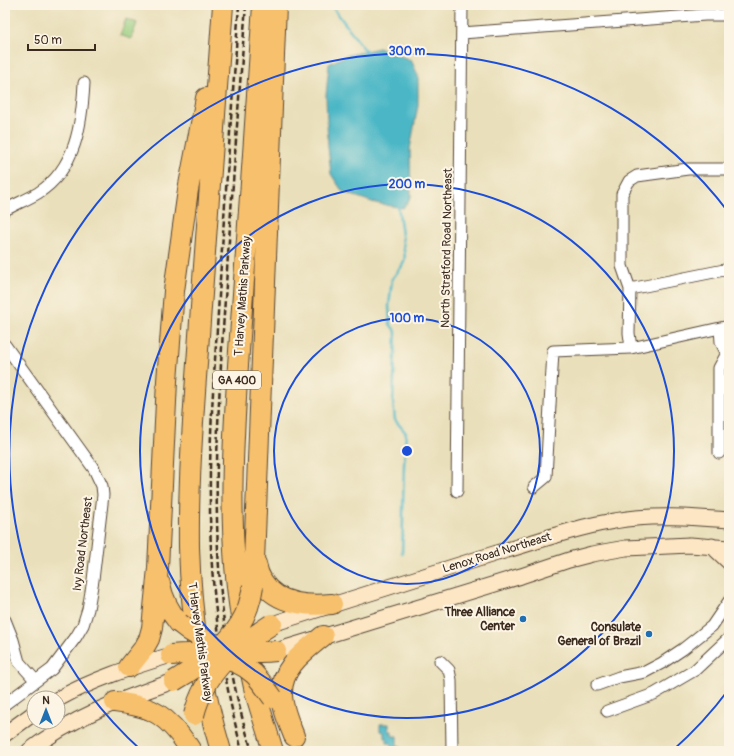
<svg xmlns="http://www.w3.org/2000/svg" width="734" height="756" viewBox="0 0 734 756" font-family="Pangolin,sans-serif">
	<style>
		.green { fill: #96cc7e; stroke: #687b4e }
		.water { fill: #4bb7c6; stroke: #437072 }
		.lines { fill: none; stroke-linecap: round; stroke-linejoin: round }
		.stream { stroke: #4bb7c6; stroke-width: 2.5 }
		.minor-casing { stroke: #554535; stroke-width: 13 }
		.secondary-casing { stroke: #554535; stroke-width: 17 }
		.motorway-casing { stroke: #554535; stroke-width: 22 }
		.minor { stroke: #fff; stroke-width: 11 }
		.secondary { stroke: #fce6c4; stroke-width: 15 }
		.motorway { stroke: #f7c06c; stroke-width: 20 }
		.rail { stroke: #3b2a1e; stroke-width: 2.5; stroke-dasharray: 6 3; stroke-linecap: butt }
		.motorway-bridge-casing { stroke: #554535; stroke-width: 22; stroke-linecap: butt }
		.motorway-bridge { stroke: #f7c06c; stroke-width: 20 }
		.ring { fill: none; stroke: #1d4ed8; stroke-width: 2 }
		.poi-dot { fill: #1f6fb2; stroke: #fcf5e5; stroke-width: 1.5 }
		.labels { text-anchor: middle; dominant-baseline: central; stroke-width: 4; stroke-linejoin: round; paint-order: stroke }
		.shield { fill: #fcf5e5; stroke: #75675a; stroke-width: 1 }
		.shield-label { font-size: 11px; font-weight: bold; fill: #3b2a1e }
		.street-label { font-size: 12px; fill: #3b2a1e; stroke: #fcf5e5 }
		.poi-label { font-size: 12px; font-weight: bold; fill: #3b2a1e; stroke: #fcf5e5; text-anchor: end }
		.centre { fill: #1d4ed8; stroke: #fcf5e5; stroke-width: 2 }
		.ring-label { font-size: 12px; text-anchor: middle; font-weight: bold; fill: #1d4ed8; stroke: #fcf5e5; stroke-width: 4; stroke-linejoin: round; paint-order: stroke }
	</style>
	<rect width="100%" height="100%" fill="#fcf5e5"/>
	<filter id="ink" filterUnits="userSpaceOnUse"><feTurbulence type="fractalNoise" baseFrequency=".025" numOctaves="2"/><feDisplacementMap in="SourceGraphic" scale="8" xChannelSelector="R" yChannelSelector="G"/><feConvolveMatrix kernelMatrix="1 2 1 2 8 2 1 2 1" color-interpolation-filters="sRGB"/></filter>
	<filter id="wash" filterUnits="userSpaceOnUse"><feTurbulence type="fractalNoise" baseFrequency=".012" numOctaves="4" result="noise"/><feDisplacementMap in="SourceGraphic" scale="16" xChannelSelector="R" yChannelSelector="G"/><feGaussianBlur stdDeviation="0.9" result="paint"/><feColorMatrix in="noise" values="0 0 0 0 0 0 0 0 0 0 0 0 0 0 0 0 0 1.4 0 .05"/><feComposite in="paint" operator="in"/></filter>
	<g filter="url(#wash)">
		<rect width="100%" height="100%" fill="#e9dfba"/>
		<path class="green" d="M126 19 137 23 131 39 120 35Z"/>
		<path class="water" d="M379 48 411 60 418 75V105L410 149 411 197 403 208 375 203 343 192 331 174 328 147 326 96 329 64 345 56Z
			M380 724H389V731H392V736H397V745L400 746V750L391 751V743H387V738H384V732L380 731Z"/>
		<g class="lines">
			<path class="stream" d="M331 5 367 53
				M398 205 405 258 402 266 392 279 389 306 390 324 396 332 393 402 395 420 406 433C402 473 404 513 402 553"/>
		</g>
	</g>
	<g filter="url(#ink)">
		<g class="lines">
			<defs>
				<path id="minor" d="M462 33 705 15H729
					M5 210C16 204 28 199 38 193 76 169 82 123 84 83
					M630 289 729 269
					M720 328 721 342 729 358
					M5 345 94 469 102 486 103 495 93 580 88 609 83 625 76 637 52 669 5 704
					M631 348 629 333 630 289 622 266V194L629 181 637 176 688 169H729
					M719 453V368L727 353
					M534 487 546 477 553 351 631 348 729 326
					M457 491 462 5
					M5 620 13 640 19 662 36 681
					M440 661 449 670 451 680 452 751
					M597 685 619 677 645 672 662 663 683 649 712 626 729 601
					M607 711 654 694 695 670 729 638"/>
				<path id="secondary" d="M712 546 729 562
					M272 624C347 600 422 576 497 553 536 542 575 527 614 521 652 514 691 517 729 520
					M276 651 521 576 569 560 592 554 626 548 690 545 729 548
					M58 699C94 679 132 667 171 655
					M5 734 34 713
					M29 751C72 717 122 699 174 681"/>
				<path id="motorway" d="M256 564C263 602 300 607 332 604
					M160 584C163 600 169 611 179 623
					M253 586 276 5
					M243 629C225 528 234 424 241 322 249 216 256 111 263 5
					M249 664 255 692 273 751
					M129 667 144 648 149 639 152 628 158 568 167 381 174 291 188 190 206 98
					M115 702C146 706 160 710 180 735 184 741 188 745 191 751
					M294 736C289 723 282 708 282 694 281 667 305 651 323 636
					M221 751C201 685 191 616 189 547 188 471 195 396 200 321 208 216 215 110 223 5"/>
			</defs>
			<use href="#minor" class="minor-casing"/>
			<use href="#secondary" class="secondary-casing"/>
			<use href="#motorway" class="motorway-casing"/>
			<use href="#minor" class="minor"/>
			<use href="#secondary" class="secondary"/>
			<use href="#motorway" class="motorway"/>
			<path class="rail" d="M239 5C232 108 224 210 218 313 214 377 209 441 210 505 210 587 221 672 242 751
				M246 5C238 108 231 211 224 314 215 460 206 609 252 751"/>
			<defs>
				<path id="motorway-bridge" d="M179 623C206 646 242 655 276 651
					M171 655C198 652 233 655 254 674 261 681 267 690 273 698
					M174 681C196 668 226 647 240 624 247 613 251 600 253 586
					M194 715C205 671 235 648 272 624"/>
			</defs>
			<use href="#motorway-bridge" class="motorway-bridge-casing"/>
			<use href="#motorway-bridge" class="motorway-bridge"/>
		</g>
	</g>
	<g class="ring">
		<circle cx="407" cy="451" r="133"/>
		<circle cx="407" cy="451" r="267"/>
		<path d="M729 689A400 400 0 0 1 672 751M142 751A400 400 0 1 1 729 213"/>
	</g>
	<g class="poi-dot">
		<circle cx="523" cy="619" r="4"/>
		<circle cx="649" cy="634" r="4"/>
	</g>
	<g class="labels">
		<rect class="shield" x="213" y="371" width="48" height="18" rx="3"/>
		<g class="shield-label">
			<text x="237" y="380">GA 400</text>
		</g>
		<g class="street-label">
			<text transform="translate(447 248) rotate(-89)">North Stratford Road Northeast</text>
			<text transform="translate(243 296) rotate(-86)">T Harvey Mathis Parkway</text>
			<text transform="translate(83 544) rotate(-83)">Ivy Road Northeast</text>
			<text transform="translate(497 553) rotate(-17)">Lenox Road Northeast</text>
			<text transform="translate(200 642) rotate(82)">T Harvey Mathis Parkway</text>
		</g>
		<g class="poi-label">
			<text x="515" y="612">Three Alliance<tspan x="515" dy="14">Center</tspan></text>
			<text x="641" y="627">Consulate<tspan x="641" dy="14">General of Brazil</tspan></text>
		</g>
	</g>
	<circle cx="407" cy="451" r="6" class="centre"/>
	<g class="ring-label">
		<text x="407" y="55">300 m</text>
		<text x="407" y="188">200 m</text>
		<text x="407" y="322">100 m</text>
	</g>
	<rect width="734" height="756" fill="none" stroke="#fcf5e5" stroke-width="20"/>
	<g transform="translate(46 710)"><circle r="19" fill="#fcf5e5" stroke="#afa495"/>
	<path d="M0-3L7 15L0 10L-7 15Z" fill="#1f6fb2"/>
	<text y="-6" font-size="11" font-weight="bold" text-anchor="middle" fill="#3b2a1e">N</text>
	</g>
	<path d="M28 44v6h67v-6" fill="none" stroke="#3b2a1e" stroke-width="2"/>
	<text x="34" y="44" font-size="12" fill="#3b2a1e" stroke="#fcf5e5" stroke-width="3" paint-order="stroke">50 m</text>
</svg>
